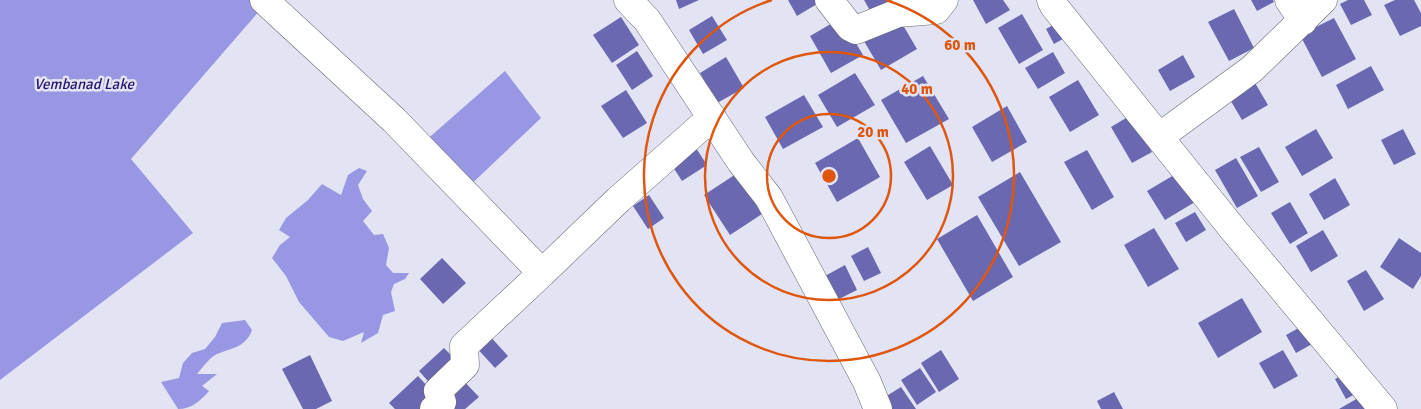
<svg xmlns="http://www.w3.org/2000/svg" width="1421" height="409" viewBox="0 0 1421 409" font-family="Signika,sans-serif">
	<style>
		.water { fill: #9797e4 }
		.building { fill: #6968b0 }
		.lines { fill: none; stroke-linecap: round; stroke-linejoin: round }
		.minor-casing { stroke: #656672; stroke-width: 29 }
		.minor { stroke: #fff; stroke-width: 28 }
		.ring { fill: none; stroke: #df570f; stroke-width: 2.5 }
		.labels { text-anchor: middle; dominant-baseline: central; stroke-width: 5; stroke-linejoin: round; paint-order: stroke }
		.water-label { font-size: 15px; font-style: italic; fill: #27156d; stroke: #e3e4f3 }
		.centre { fill: #df570f; stroke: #e3e4f3; stroke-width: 2.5 }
		.ring-label { font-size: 15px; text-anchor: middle; font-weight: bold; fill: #df570f; stroke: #e3e4f3; stroke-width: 5; stroke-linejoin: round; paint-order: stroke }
	</style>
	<rect width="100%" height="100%" fill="#e3e4f3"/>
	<path class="water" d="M0 0H251L261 9 131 159 193 233 0 380Z
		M505 71 541 118 464 191 424 142Z
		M359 168 367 171 358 185 363 199 372 211 363 221 374 235 383 234 389 248 386 265 393 273H409L405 279 394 284 391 292 395 311 383 315 378 333 361 343 364 332 343 341 329 337 299 302 286 276 272 258 280 245 290 237 279 230 286 218 308 200 322 184 341 195 348 175Z
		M245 320 252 330C246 347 232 348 217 354 209 358 203 367 197 374H217L202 386 209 391C200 401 192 409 178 409L161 382 179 378 183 363 192 353 205 349 215 337 222 323Z"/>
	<path class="building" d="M676 0H699L679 9Z
		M788 0H822V1L797 16Z
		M864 0H889L894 8 875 19Z
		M973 0H1003L1010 10 986 24Z
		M1251 0H1273L1274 2 1257 11Z
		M1348 0H1364L1372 15 1351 25 1340 4Z
		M1395 0H1414L1421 13V26L1400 36 1384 5Z
		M1234 9 1254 48 1229 61 1208 22Z
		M1022 14 1043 50 1019 64 998 28Z
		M897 15 917 49 881 70 861 36Z
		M712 16 727 40 703 54 689 30Z
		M621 17 639 45 612 63 593 35Z
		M841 18 863 55 831 73 810 36Z
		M1334 18 1356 59 1322 77 1300 35Z
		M1062 20 1070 35 1054 44 1046 29Z
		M637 51 653 76 632 90 616 65Z
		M1053 52 1065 73 1038 89 1025 68Z
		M1183 55 1195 77 1170 91 1158 70Z
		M726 57 744 88 717 103 700 73Z
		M1371 66 1384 90 1348 109 1336 85Z
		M855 73 875 105 837 127 818 95Z
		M923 76 949 119 906 143 881 100Z
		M1251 76 1268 105 1242 120 1225 91Z
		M1078 80 1099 115 1070 132 1049 97Z
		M626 90 647 123 623 138 601 106Z
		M804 95 823 127 783 149 765 117Z
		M1007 106 1027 142 992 162 972 127Z
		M1131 115 1152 152 1132 163 1111 127Z
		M1316 129 1333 158 1302 176 1285 147Z
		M1403 129 1416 154 1394 165 1381 140Z
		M858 138 880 177 837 202 815 163Z
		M930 146 953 185 927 200 904 162Z
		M1259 147 1279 182 1261 192 1240 157Z
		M696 148 707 165 682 181 671 164Z
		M1087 150 1114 197 1092 210 1064 162Z
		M1236 158 1258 196 1237 208 1215 170Z
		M1020 172 1061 242 1019 266 978 197Z
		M1179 172 1195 202 1165 220 1147 191Z
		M736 174 762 214 730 235 704 195Z
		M1335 178 1350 205 1324 220 1309 194Z
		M649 195 664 218 648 229 633 206Z
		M1290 202 1308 233 1290 244 1271 213Z
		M1195 212 1206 230 1186 242 1175 223Z
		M977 215 1013 277 973 301 937 239Z
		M1154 228 1179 269 1148 287 1124 245Z
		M1323 230 1338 256 1311 272 1296 246Z
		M1399 238 1421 253V276L1413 289 1380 267Z
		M868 247 881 273 864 281 851 256Z
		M442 258 466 283 443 304 420 279Z
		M845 265 857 290 837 300 825 276Z
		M1366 270 1384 299 1364 311 1347 281Z
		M1242 298 1262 332 1218 358 1198 323Z
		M1304 325 1314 343 1296 353 1286 335Z
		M488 334 508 356 495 368 475 346Z
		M444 348 461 365 435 389 419 371Z
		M941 350 959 379 939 392 921 363Z
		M1283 350 1298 376 1274 389 1259 363Z
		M310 355 332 401 316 409H303L282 369Z
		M920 368 936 392 917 405 901 380Z
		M1347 372 1359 392 1346 399 1335 379Z
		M418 376 439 399 428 409H395L389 403Z
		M460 377 479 397 465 409H454L441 395Z
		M901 387 916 409H886L880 400Z
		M1114 392 1123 409H1101L1097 401Z
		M1365 394 1373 409H1339Z"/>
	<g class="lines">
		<defs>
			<path id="minor" d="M264 0 394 120 542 273 618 200 712 117
				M628 0 647 20 741 162 769 198 867 382 878 409
				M829 0 850 27 856 30 898 13 936 10 944 0
				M1051 0 1054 6 1232 228 1383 409
				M1289 0 1303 21
				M1159 137 1252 69 1323 0
				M434 409 442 402 438 391 465 365 464 346 542 273"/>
		</defs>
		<use href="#minor" class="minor-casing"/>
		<use href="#minor" class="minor"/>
	</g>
	<g class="ring">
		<circle cx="829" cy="176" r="62"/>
		<circle cx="829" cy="176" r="124"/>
		<path d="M886 0A185 185 0 1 1 772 0"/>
	</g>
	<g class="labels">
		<g class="water-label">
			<text x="84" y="84">Vembanad Lake</text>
		</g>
	</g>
	<circle cx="829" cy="176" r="8" class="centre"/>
	<g class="ring-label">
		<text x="960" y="50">60 m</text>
		<text x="917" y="94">40 m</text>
		<text x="873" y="137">20 m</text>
	</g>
</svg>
